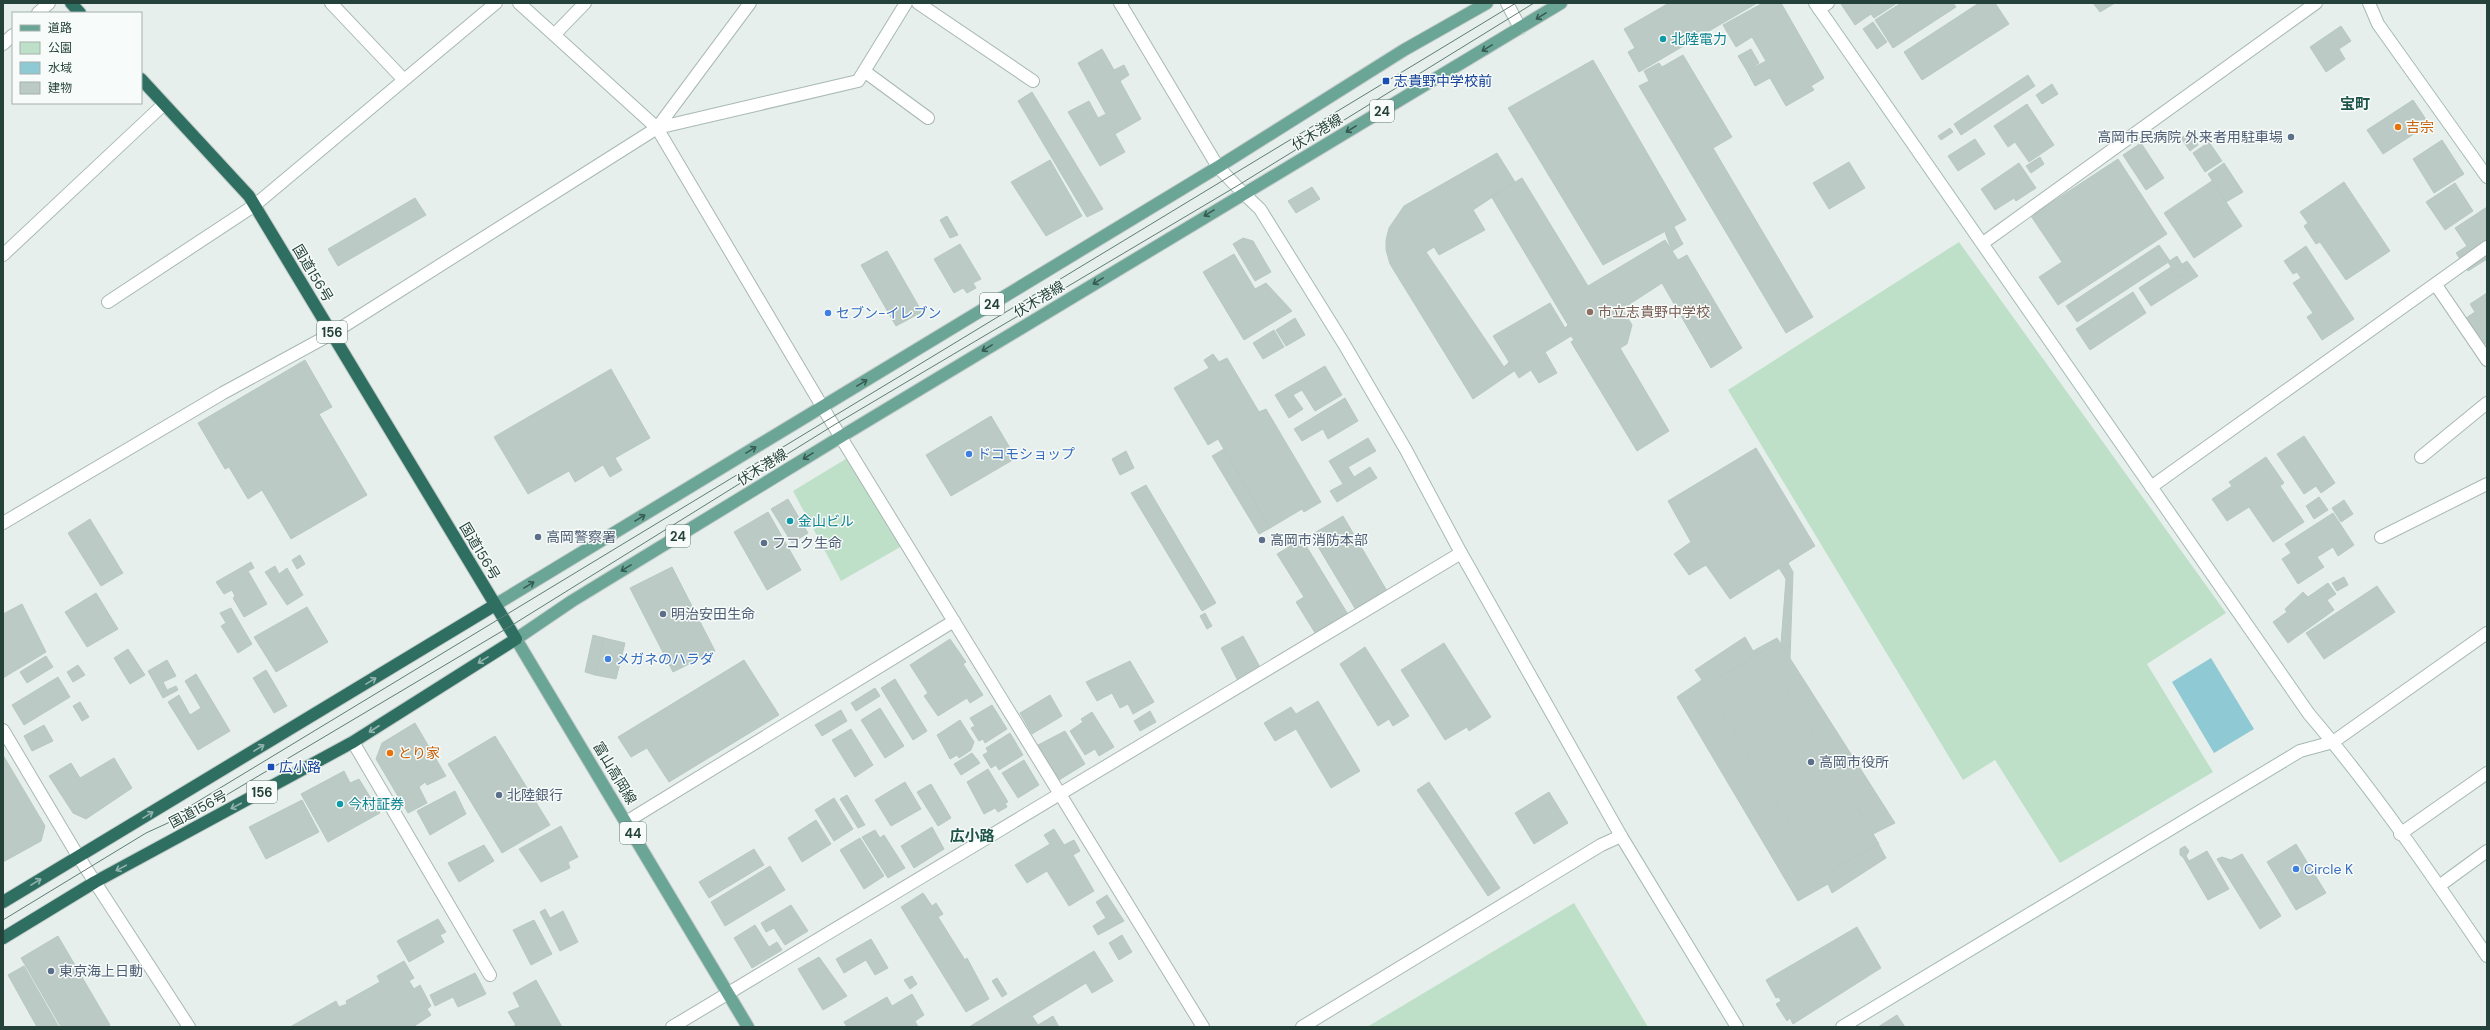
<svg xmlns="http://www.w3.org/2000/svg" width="2490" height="1030" viewBox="0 0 2490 1030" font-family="'DM Sans','Noto Sans JP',sans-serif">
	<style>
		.green { fill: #bfe0c8 }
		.water { fill: #8ec9d4 }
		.building { fill: #bbcac4; stroke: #b8c9c2 }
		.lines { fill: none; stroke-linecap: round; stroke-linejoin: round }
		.street-casing { stroke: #a8b8b2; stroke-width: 14 }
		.secondary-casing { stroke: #a4bbb3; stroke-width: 14 }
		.primary-casing { stroke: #c2cac8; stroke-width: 14 }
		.highway-casing { stroke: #c2cac8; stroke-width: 14 }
		.street { stroke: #fff; stroke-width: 12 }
		.secondary { stroke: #fff; stroke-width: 12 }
		.primary { stroke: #6aa596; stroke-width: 12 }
		.highway { stroke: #2f6f62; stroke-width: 12 }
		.tram { stroke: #5f7d75; stroke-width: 1 }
		.oneway { stroke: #365b51 }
		.oneway2 { stroke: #93b5ae }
		.culture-dot { fill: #0f9aa8; stroke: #f7fbf9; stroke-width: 1.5 }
		.transit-dot { fill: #1a4fb4; stroke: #f7fbf9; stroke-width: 1.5 }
		.food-dot { fill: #e8710a; stroke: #f7fbf9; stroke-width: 1.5 }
		.service-dot { fill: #5c6f8a; stroke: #f7fbf9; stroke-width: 1.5 }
		.education-dot { fill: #8d6e63; stroke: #f7fbf9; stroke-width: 1.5 }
		.shop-dot { fill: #3f7fe0; stroke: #f7fbf9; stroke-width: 1.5 }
		.labels { text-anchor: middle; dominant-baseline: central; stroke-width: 3; stroke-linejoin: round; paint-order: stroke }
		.shield { fill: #f7fbf9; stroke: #637a73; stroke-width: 1 }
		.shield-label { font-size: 13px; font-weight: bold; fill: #24423a }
		.culture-label { font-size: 14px; fill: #0d838f; stroke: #f7fbf9; text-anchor: start }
		.transit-label { font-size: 14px; fill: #164399; stroke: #f7fbf9; text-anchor: start }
		.food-label { font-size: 14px; fill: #c56008; stroke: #f7fbf9; text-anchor: start }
		.street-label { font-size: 14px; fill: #24423a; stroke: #f7fbf9 }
		.service-label { font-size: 14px; fill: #4e5e75; stroke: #f7fbf9; text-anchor: start }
		.education-label { font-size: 14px; fill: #785e54; stroke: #f7fbf9; text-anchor: start }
		.shop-label { font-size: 14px; fill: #366cbe; stroke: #f7fbf9; text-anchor: start }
		.neighbourhood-label { font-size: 15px; font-weight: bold; fill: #1f5548; stroke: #f7fbf9 }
	</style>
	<rect width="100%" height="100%" fill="#e6efeb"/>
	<path class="green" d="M1959 242 2226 613 2147 664 2213 772 2060 863 1995 760 1963 780 1728 390Z
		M849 457 902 546 841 581 793 491Z
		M1574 903 1648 1027H1367Z"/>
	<path class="water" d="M2211 658 2254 729 2214 753 2172 682Z"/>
	<path class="building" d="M1669 3H1757L1639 72 1628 52 1635 48 1624 29Z
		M1763 3H1781L1824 78 1811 86 1814 90 1786 106 1770 78 1755 86 1747 71 1766 61 1752 37 1736 47 1723 25Z
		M1897 3 1874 18 1871 14 1855 25 1841 4Z
		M1901 3H1953L1956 7 1893 48 1875 20Z
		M1979 3H1995L2009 24 1922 80 1904 52Z
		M2093 3H2115L2100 12Z
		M1873 22 1887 42 1877 49 1863 29Z
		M2341 26 2351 41 2339 49 2345 59 2326 72 2310 47Z
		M1102 49 1114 70 1124 65 1129 75 1120 81 1141 119 1115 134 1125 152 1100 166 1068 112 1089 101 1098 118 1106 114 1078 63Z
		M1751 49 1759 63 1747 71 1738 56Z
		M1683 55 1732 137 1713 148 1813 317 1786 333 1639 86 1649 81 1644 71 1659 63 1662 67Z
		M1593 60 1686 220 1603 265 1508 108Z
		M2028 75 2035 86 1961 135 1954 124Z
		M2052 84 2058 94 2042 104 2036 95Z
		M1032 92 1103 209 1087 217 1018 101Z
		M2413 100 2429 124 2383 154 2367 130Z
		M2027 104 2054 145 2029 162 2015 142 2008 147 1994 126Z
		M1950 128 1953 132 1941 140 1938 136Z
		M2190 132 2198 145 2190 151 2181 138Z
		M1975 139 1985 154 1958 171 1948 156Z
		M2442 140 2464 174 2434 193 2413 159Z
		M2209 142 2222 161 2205 172 2193 153Z
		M2141 143 2164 178 2146 190 2123 155Z
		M1497 153 1515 182 1473 210 1485 230 1439 255 1434 247 1426 252 1504 367 1509 362 1514 371 1473 399 1390 264 1386 250V240L1389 228 1404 206Z
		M2040 157 2044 164 2031 173 2026 166Z
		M2118 159 2167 234 2058 305 2039 277 2062 262 2031 216Z
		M1050 160 1082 216 1046 236 1011 182Z
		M1849 162 1865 188 1829 209 1813 183Z
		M2019 163 2036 188 2016 201 2014 198 1995 210 1981 189Z
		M2224 163 2243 192 2226 202 2208 174Z
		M1522 178 1588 286 1665 240 1678 260 1687 255 1742 348 1711 368 1662 283 1622 309 1632 325 1627 344 1620 348 1669 431 1637 451 1571 342 1574 340 1571 336 1545 352 1557 373 1539 383 1531 370 1519 378 1493 336 1550 303 1565 328 1568 325 1491 196Z
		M2212 181 2242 226 2194 258 2164 213Z
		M2344 182 2390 251 2346 280 2320 242 2316 244 2304 226 2308 223 2300 212Z
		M2455 183 2473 211 2445 230 2426 202Z
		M1312 187 1320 199 1296 213 1288 201Z
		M415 198 426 215 338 266 328 249Z
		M2487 207V259L2468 271 2456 253 2467 246 2455 228Z
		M947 216 958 235 950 238 940 220Z
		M1674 227 1683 244 1672 251 1665 232Z
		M1243 238 1253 241 1271 272 1255 281 1233 244Z
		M960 244 981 279 973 283 976 288 967 293 963 288 954 293 934 259Z
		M2159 245 2170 261 2077 322 2066 306Z
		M2306 246 2354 319 2322 340 2307 317 2313 313 2293 283 2301 278 2297 272 2293 274 2284 261Z
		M887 251 922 312 896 326 861 265Z
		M1234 254 1255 289 1266 283 1292 311 1244 340 1203 272Z
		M2177 256 2187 273 2178 278 2168 262Z
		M2187 261 2198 276 2151 306 2139 288 2171 267 2173 270Z
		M2133 292 2146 313 2090 350 2076 329Z
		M2487 293V343L2484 345 2466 318 2475 312 2470 304Z
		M1295 318 1305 335 1286 346 1276 330Z
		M1274 330 1284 347 1263 359 1253 343Z
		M1213 354 1219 362 1227 358 1259 412 1266 409 1321 502 1304 512 1302 509 1270 528 1218 439 1208 445 1174 388 1209 368 1204 360Z
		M305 360 332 407 319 414 367 495 291 539 262 490 248 499 229 467 225 469 198 423Z
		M1325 366 1342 395 1315 411 1302 390 1293 395 1303 409 1289 418 1275 395Z
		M611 369 650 438 615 458 622 470 610 477 603 465 575 482 569 471 528 494 494 437Z
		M1345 398 1358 421 1328 439 1323 429 1302 441 1294 429Z
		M991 416 1016 458 951 496 926 455Z
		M2304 436 2335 483 2321 493 2316 486 2304 494 2277 454Z
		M1368 438 1376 451 1348 467 1354 477 1370 467 1377 478 1337 502 1330 491 1343 484 1329 461Z
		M1756 448 1815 546 1730 599 1706 565 1689 575 1674 554 1691 542 1668 501Z
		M1224 449 1270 528 1259 534 1212 456Z
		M1126 451 1134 468 1120 475 1112 459Z
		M2266 457 2284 483 2280 486 2304 522 2273 542 2249 507 2227 521 2212 499 2232 486 2229 482Z
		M1146 485 1216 603 1202 611 1131 493Z
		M2319 497 2328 510 2314 519 2306 506Z
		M788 499 808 533 792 543 771 509Z
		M2344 500 2353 514 2341 522 2332 508Z
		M768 512 801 570 767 590 734 532Z
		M2333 513 2354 545 2338 556 2333 547 2317 557 2324 567 2298 584 2282 559 2291 553 2285 544Z
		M1343 516 1387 591 1356 610 1311 535Z
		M90 519 123 573 101 586 68 533Z
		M1302 539 1349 616 1317 636 1296 602 1304 597 1277 554Z
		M300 555 305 564 297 569 292 560Z
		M251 562 254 568 248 571 267 604 244 617 233 598 235 596 232 590 224 594 216 582Z
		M1788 563 1793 572 1790 659 1781 644 1786 579 1779 568Z
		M275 566 279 574 287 568 303 595 287 605 265 572Z
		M672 567 715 651 673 672 630 588Z
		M2344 577 2348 585 2337 591 2332 583Z
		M2328 583 2336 594 2327 600 2334 610 2288 643 2273 622 2287 612 2285 609 2303 592 2308 597Z
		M2377 586 2395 612 2324 659 2306 633Z
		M96 593 118 629 87 647 65 612Z
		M22 604 46 652 3 678V614Z
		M307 607 328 642 276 672 254 637Z
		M231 608 252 644 238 653 221 626 226 623 220 613Z
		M1205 613 1212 626 1207 629 1200 616Z
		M593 635 604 638 595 675 585 672Z
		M1243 636 1261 669 1238 681 1221 648Z
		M1745 637 1753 651 1777 638 1895 823 1873 834 1886 858 1832 893 1828 884 1798 901 1677 697 1702 680 1695 670Z
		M604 638 625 643 616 679 595 675Z
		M950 639 966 662 963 664 983 695 970 703 967 698 938 716 924 696 928 693 910 665Z
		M1444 643 1491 717 1469 731 1467 727 1445 740 1401 670Z
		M1365 647 1409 716 1393 726 1389 719 1378 726 1340 664Z
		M128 649 145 675 130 684 114 658Z
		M1763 651 1879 844 1821 876 1706 686Z
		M46 656 53 667 27 683 20 672Z
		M167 660 176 676 163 682 167 690 176 686 178 690 163 698 148 671Z
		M744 660 779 715 669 782 647 748 631 757 618 737Z
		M1130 661 1154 702 1133 714 1128 704 1120 708 1112 693 1097 701 1086 682Z
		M78 665 85 675 73 682 67 672Z
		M266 670 287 706 274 713 253 678Z
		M196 674 230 731 198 750 168 702 179 695 190 715 201 708 185 681Z
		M58 677 70 697 24 725 12 705Z
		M895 679 927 731 913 740 881 688Z
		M875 688 880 696 856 711 851 703Z
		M1050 695 1062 716 1032 734 1020 713Z
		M1318 701 1360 771 1331 788 1296 729 1275 741 1264 723 1291 707 1296 714Z
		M80 702 89 717 82 721 73 706Z
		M992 705 1007 729 985 743 983 739 979 741 971 728 975 726 970 718Z
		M880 708 904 746 885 758 861 720Z
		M841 710 847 721 822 736 815 725Z
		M1150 711 1156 722 1140 731 1134 721Z
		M1092 712 1114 747 1099 756 1095 749 1085 755 1070 731 1083 722 1081 719Z
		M960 720 974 742 971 750 959 758 957 755 950 759 937 735Z
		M415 723 446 776 427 785 425 782 419 787 427 803 408 813 376 759 382 743Z
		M44 725 53 741 32 751 24 736Z
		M851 729 873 765 855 777 832 740Z
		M1065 731 1085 764 1059 780 1038 745Z
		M1010 733 1023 755 999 770 996 765 991 768 983 755 988 752 986 748Z
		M495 736 550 825 502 853 448 764Z
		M972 753 980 763 961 775 954 764Z
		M3 755 45 826 41 841 3 862Z
		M114 758 132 788 86 819 73 813 49 776 71 763 80 778Z
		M1024 760 1039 785 1018 798 1002 773Z
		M988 769 1008 802 1005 803 1007 807 998 812 995 808 984 814 967 782Z
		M344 771 350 783 359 779 380 813 328 842 301 794Z
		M905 782 921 809 891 826 875 800Z
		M1429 782 1500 888 1488 896 1417 790Z
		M931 784 951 818 938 826 917 792Z
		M455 791 466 814 430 835 417 811Z
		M1549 792 1568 823 1534 844 1515 813Z
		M847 795 865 825 858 828 840 799Z
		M834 798 853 829 834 841 815 810Z
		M302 800 319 832 266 859 249 827Z
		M816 820 831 844 802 862 788 838Z
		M561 826 578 857 568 862 570 868 541 882 519 849Z
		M932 827 944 849 914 868 901 846Z
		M1054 829 1064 845 1074 840 1080 851 1073 855 1094 891 1069 906 1047 871 1027 883 1015 865 1050 844 1044 835Z
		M875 830 880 838 884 835 905 868 888 878 862 837Z
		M860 838 884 876 864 889 840 850Z
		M2296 844 2326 893 2296 910 2267 862Z
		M484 845 494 861 459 882 448 863Z
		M2185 846 2189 851 2186 856 2189 861 2207 851 2229 889 2208 900 2183 857 2180 855V849Z
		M754 849 764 865 709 898 699 882Z
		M2242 854 2281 916 2260 929 2217 859 2222 857 2231 860Z
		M770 866 785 890 725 926 711 902Z
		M923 893 932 906 936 903 943 914 938 917 965 960 967 958 989 999 966 1012 901 907Z
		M1107 895 1124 921 1098 935 1093 926 1106 918 1096 902Z
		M791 905 808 931 785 945 774 928 766 932 761 923Z
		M545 909 550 918 563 911 578 942 560 951 540 912Z
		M438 919 446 932 440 935 444 942 409 962 397 941Z
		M534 920 552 954 531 965 513 930Z
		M755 925 769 947 777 942 782 950 752 968 734 938Z
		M1857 927 1881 968 1793 1024 1790 1018 1787 1021 1776 1004 1781 1001 1779 997 1776 998 1766 980Z
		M1122 935 1132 952 1119 960 1109 943Z
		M58 936 110 1025 106 1027H61L21 958Z
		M871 939 888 968 875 975 866 960 844 973 836 959Z
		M1094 951 1113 981 1092 993 1086 983 1032 1016 1038 1025 1053 1016 1059 1027H969Z
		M819 957 847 996 823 1010 798 969Z
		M404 961 414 978 409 981 414 989 420 985 431 1006 427 1009 431 1015 413 1027H290L336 1001 339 1007 347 1004 346 1001 380 982 377 976Z
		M24 966 59 1027H37L8 975Z
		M475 973 486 994 458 1007 453 997 435 1006 430 995Z
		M912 976 917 984 910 989 904 980Z
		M997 978 1007 994 1002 997 992 981Z
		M536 980 562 1027H512L516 1025 508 1012 520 1007 513 993Z
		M912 994 924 1015 915 1021 918 1027H847L844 1022 887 997 892 1006Z
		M1897 1015 1905 1027H1878Z"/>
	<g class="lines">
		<defs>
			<path id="street" d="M519 3 657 128 829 418 1203 1027
				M918 3 1033 81
				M1120 3 1218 167 1243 193
				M1507 3 1520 28
				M1819 9 1828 3
				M38 13 49 3
				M554 35 585 3
				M3 44 13 35
				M864 71 928 118
				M404 80 496 3
				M657 128 750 3
				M1983 243 2316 3
				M3 255 164 104
				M2436 285 2487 360
				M108 302 255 205 404 80 331 3
				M2421 457 2487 403
				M2151 487 2487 247
				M3 523 223 393 333 333 657 128 858 81 906 3
				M2381 537 2487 484
				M3 730 78 856 189 1027
				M353 742 490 975
				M2333 742 2487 633
				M626 822 954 621
				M2400 834 2487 773
				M2439 886 2487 851
				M672 1027 1461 553
				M1302 1027 1601 845 1621 836"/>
			<path id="secondary" d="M1815 3 2309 714C2374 790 2431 874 2487 956
				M2369 3 2378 24 2487 177
				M1243 193 1260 209 1344 344 1406 450 1461 553 1621 836 1737 1027
				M1842 1027 2300 751 2333 742"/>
			<path id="primary" d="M495 605 1218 167 1404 50 1487 3
				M748 1027 516 639 572 601 842 436 1561 3"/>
			<path id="highway" d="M71 3 80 13
				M3 902 495 605
				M3 938 95 882 353 742 516 639 249 196 141 79"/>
		</defs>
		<use href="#street" class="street-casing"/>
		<use href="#secondary" class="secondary-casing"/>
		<use href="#primary" class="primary-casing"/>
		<use href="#highway" class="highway-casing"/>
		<use href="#street" class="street"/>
		<use href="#secondary" class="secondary"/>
		<use href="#primary" class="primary"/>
		<use href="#highway" class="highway"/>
		<path class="tram" d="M187 808 1516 3
			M3 920 146 833 218 800 509 627 834 425 1237 186 1534 3"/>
	</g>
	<defs><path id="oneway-shaft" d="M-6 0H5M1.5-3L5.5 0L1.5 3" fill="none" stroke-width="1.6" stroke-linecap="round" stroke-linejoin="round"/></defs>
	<g class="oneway">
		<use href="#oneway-shaft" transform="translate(1541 16) rotate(148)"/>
		<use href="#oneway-shaft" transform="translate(1487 48) rotate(149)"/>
		<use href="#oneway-shaft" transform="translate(1351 129) rotate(149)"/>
		<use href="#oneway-shaft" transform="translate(1209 213) rotate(149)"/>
		<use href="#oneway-shaft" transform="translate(1098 281) rotate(149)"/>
		<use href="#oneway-shaft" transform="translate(987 348) rotate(149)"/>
		<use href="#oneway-shaft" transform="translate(862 383) rotate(-31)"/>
		<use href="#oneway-shaft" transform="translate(751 450) rotate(-31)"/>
		<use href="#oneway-shaft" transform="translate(808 456) rotate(148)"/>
		<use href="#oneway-shaft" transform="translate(640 518) rotate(-31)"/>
		<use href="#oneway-shaft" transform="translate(626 568) rotate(148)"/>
		<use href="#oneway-shaft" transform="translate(529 585) rotate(-31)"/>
	</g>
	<g class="oneway2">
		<use href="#oneway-shaft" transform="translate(483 660) rotate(148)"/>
		<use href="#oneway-shaft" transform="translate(371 681) rotate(-31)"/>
		<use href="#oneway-shaft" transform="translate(374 729) rotate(147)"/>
		<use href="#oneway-shaft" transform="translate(259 748) rotate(-31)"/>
		<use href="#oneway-shaft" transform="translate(236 806) rotate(152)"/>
		<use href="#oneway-shaft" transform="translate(148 815) rotate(-31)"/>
		<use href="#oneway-shaft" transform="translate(121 868) rotate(152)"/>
		<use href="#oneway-shaft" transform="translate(36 882) rotate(-31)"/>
	</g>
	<g class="culture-dot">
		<circle cx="1663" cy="39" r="4"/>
		<circle cx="790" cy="521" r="4"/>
		<circle cx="340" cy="804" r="4"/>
	</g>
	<g class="transit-dot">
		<rect x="1382" y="77" width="8" height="8" rx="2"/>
		<rect x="267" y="763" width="8" height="8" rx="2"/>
	</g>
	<g class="food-dot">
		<circle cx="2398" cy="127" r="4"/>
		<circle cx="390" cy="753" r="4"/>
	</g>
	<g class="service-dot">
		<circle cx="2291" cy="137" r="4"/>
		<circle cx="538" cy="537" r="4"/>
		<circle cx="1262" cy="540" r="4"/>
		<circle cx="764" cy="543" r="4"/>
		<circle cx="663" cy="614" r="4"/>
		<circle cx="1811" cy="762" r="4"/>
		<circle cx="499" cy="795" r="4"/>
		<circle cx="51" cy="971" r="4"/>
	</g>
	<circle class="education-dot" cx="1590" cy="312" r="4"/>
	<g class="shop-dot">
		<circle cx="828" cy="313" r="4"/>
		<circle cx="969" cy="454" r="4"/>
		<circle cx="608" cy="659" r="4"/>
		<circle cx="2296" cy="869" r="4"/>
	</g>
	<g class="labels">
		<g class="shield">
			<rect x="1370" y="100" width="24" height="22" rx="3"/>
			<rect x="980" y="293" width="24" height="22" rx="3"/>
			<rect x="317" y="321" width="30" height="22" rx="3"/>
			<rect x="666" y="525" width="24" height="22" rx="3"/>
			<rect x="247" y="781" width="30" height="22" rx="3"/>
			<rect x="620" y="822" width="26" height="22" rx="3"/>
		</g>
		<g class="shield-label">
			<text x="1382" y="111">24</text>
			<text x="992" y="304">24</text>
			<text x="332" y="332">156</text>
			<text x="678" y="536">24</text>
			<text x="262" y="792">156</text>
			<text x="633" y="833">44</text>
		</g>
		<g class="culture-label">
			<text x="1671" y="39">北陸電力</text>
			<text x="798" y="521">金山ビル</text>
			<text x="348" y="804">今村証券</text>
		</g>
		<g class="transit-label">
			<text x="1394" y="81">志貴野中学校前</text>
			<text x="279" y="767">広小路</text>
		</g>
		<g class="food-label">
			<text x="2406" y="127">吉宗</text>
			<text x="398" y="753">とり家</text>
		</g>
		<g class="street-label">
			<text transform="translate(1317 132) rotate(-31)">伏木港線</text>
			<text transform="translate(313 273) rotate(59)">国道156号</text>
			<text transform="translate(1039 299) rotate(-31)">伏木港線</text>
			<text transform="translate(762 467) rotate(-32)">伏木港線</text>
			<text transform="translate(480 551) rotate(59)">国道156号</text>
			<text transform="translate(615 773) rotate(59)">富山高岡線</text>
			<text transform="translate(198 809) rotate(-28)">国道156号</text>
		</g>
		<g class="service-label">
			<text x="2283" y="137" text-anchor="end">高岡市民病院 外来者用駐車場</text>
			<text x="546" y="537">高岡警察署</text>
			<text x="1270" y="540">高岡市消防本部</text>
			<text x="772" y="543">フコク生命</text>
			<text x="671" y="614">明治安田生命</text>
			<text x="1819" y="762">高岡市役所</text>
			<text x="507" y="795">北陸銀行</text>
			<text x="59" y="971">東京海上日動</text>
		</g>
		<g class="education-label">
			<text x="1598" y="312">市立志貴野中学校</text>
		</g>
		<g class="shop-label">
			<text x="836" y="313">セブン-イレブン</text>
			<text x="977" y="454">ドコモショップ</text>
			<text x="616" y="659">メガネのハラダ</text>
			<text x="2304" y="869">Circle K</text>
		</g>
		<g class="neighbourhood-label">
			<text x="2355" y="104">宝町</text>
			<text x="972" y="836">広小路</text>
		</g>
	</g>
	<rect width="2490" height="1030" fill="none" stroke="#24423a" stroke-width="8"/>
	<rect x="12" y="12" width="130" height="92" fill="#f7fbf9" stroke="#a3b1ad"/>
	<rect x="20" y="25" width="20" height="6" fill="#6aa596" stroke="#a3b1ad"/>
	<text x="48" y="32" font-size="12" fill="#24423a">道路</text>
	<rect x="20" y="42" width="20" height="12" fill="#bfe0c8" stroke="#a3b1ad"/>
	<text x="48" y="52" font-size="12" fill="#24423a">公園</text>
	<rect x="20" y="62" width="20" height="12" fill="#8ec9d4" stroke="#a3b1ad"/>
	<text x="48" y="72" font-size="12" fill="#24423a">水域</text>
	<rect x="20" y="82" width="20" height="12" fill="#bbcac4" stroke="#a3b1ad"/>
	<text x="48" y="92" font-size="12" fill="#24423a">建物</text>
</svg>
